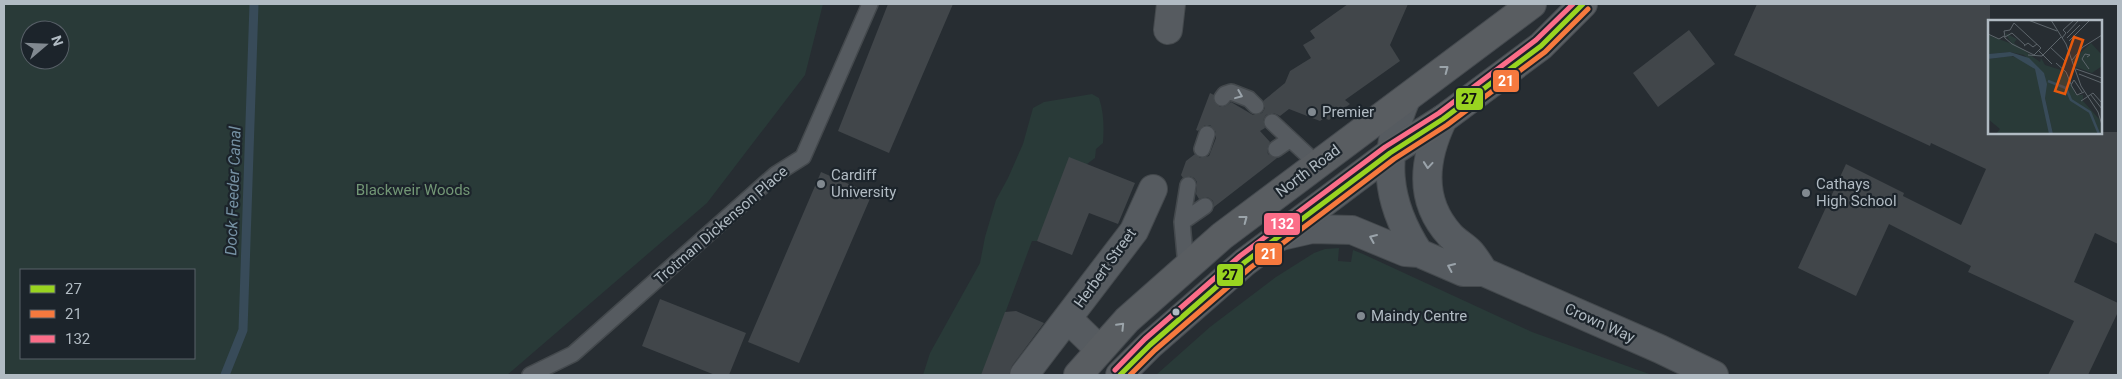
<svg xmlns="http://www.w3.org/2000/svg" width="2122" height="379" viewBox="0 0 2122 379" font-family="Roboto,sans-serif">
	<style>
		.green { fill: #293a38; fill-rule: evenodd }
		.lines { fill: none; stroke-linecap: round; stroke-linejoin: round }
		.stream { stroke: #384b59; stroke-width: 9 }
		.building { fill: #41464a }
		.service-casing { stroke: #44494d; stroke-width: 18 }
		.minor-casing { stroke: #44494d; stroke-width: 30 }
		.tertiary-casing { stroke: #44494d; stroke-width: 30 }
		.primary-casing { stroke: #454a4f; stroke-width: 30 }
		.service { stroke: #565b60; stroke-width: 15 }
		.minor { stroke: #565b60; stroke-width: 28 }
		.tertiary { stroke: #565b60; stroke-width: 28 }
		.primary { stroke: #595d61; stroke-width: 28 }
		.bus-1-casing { stroke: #1c242b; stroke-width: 9 }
		.bus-2-casing { stroke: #1c242b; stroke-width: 9 }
		.bus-3-casing { stroke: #1c242b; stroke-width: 9 }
		.bus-1 { stroke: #99d420; stroke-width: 5 }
		.bus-2 { stroke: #f6793e; stroke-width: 5 }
		.bus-3 { stroke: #fb6d88; stroke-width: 5 }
		.oneway { stroke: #9ba4aa }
		.oneway2 { stroke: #9aa3aa }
		.poi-dot { fill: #818990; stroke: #1c242b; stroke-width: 2 }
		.bus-dot { fill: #b1bbc3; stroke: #1c242b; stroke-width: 2 }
		.labels { text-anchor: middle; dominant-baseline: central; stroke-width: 4.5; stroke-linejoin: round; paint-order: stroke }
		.poi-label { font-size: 15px; fill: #b1bbc3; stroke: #1c242b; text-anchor: start }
		.street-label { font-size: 15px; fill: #b1bbc3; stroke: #1c242b }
		.park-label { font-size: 15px; fill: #729675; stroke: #1c242b }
		.water-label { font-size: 16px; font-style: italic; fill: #7590a3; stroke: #1c242b }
		.inset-river { fill: none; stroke: #384b59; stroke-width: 2.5 }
		.inset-road { fill: none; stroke: #5e666c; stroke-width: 1 }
		.view { fill: #e8590c; fill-opacity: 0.15; stroke: #e8590c; stroke-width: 2.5 }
		.inset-edge { fill: none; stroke: #b1bbc3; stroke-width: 2.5 }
		.line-badge { stroke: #1c242b; stroke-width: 2 }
		.badge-label { font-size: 14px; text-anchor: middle; font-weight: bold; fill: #fff }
		.pale-badge-label { font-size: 14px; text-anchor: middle; font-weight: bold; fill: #111 }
	</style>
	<rect width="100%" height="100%" fill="#272d32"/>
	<path class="green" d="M4 4H823L805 75 707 203 507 375H4ZM30 30H60V60H30ZM21 270H194V358H21Z
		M1092 94 1099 98C1104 113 1104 127 1103 143L1096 149 1095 158 1087 164 1037 241H1032L982 375H923L930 353 980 263 985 237 996 200 1008 178 1023 144 1033 108 1044 102Z
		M1339 248 1338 261 1351 262 1353 250 1363 254 1532 332 1652 375H1156L1210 327 1276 277 1314 253 1325 249Z"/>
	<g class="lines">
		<path class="stream" d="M225 375 243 330 254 4"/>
	</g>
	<path class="building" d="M888 4H953L889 153 838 131Z
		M1348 4H1408L1390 45 1400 61 1345 100 1350 104 1329 120 1324 118 1320 121 1289 109 1280 116 1274 113 1266 115 1263 120 1265 128 1260 131 1270 142 1267 149 1268 154 1277 158 1214 207 1213 201 1209 198 1205 197 1199 199 1196 194 1197 182 1194 178 1189 176 1183 178 1181 175 1186 161 1195 154 1200 158 1209 156 1216 138V132L1210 125H1205L1198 131 1196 130 1210 93 1214 95V102L1220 107 1226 106 1231 102 1253 115 1262 113 1265 108 1263 101 1285 83 1290 71 1311 58 1303 45 1315 38 1310 31Z
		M1757 4H1990V132H2118V244L2095 233 2074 282 2118 303V312L2088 375H2048L2074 321 1968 272 1971 266 1889 224 1856 296 1798 268 1846 164 1904 193 1903 196 1961 225 1986 169 1931 143 1930 146 1734 55Z
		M1689 30 1715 64 1658 107 1633 73Z
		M1069 157 1135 183 1118 224 1089 213 1072 255 1037 241Z
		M821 172 872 194 799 363 748 342Z
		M660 299 746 333 729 375H715L642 346Z
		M1016 311 1044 323 1012 366 1009 375H981L1005 312Z"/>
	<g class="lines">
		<defs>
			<path id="service" d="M1222 98 1225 94 1231 92 1249 99 1256 106
				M1272 122 1317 164
				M1202 149 1207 134
				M1276 149 1289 140
				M1182 222 1205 206
				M1186 266 1182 222 1188 185
				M530 375 573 354 776 174 803 157 870 4"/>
			<path id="minor" d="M1168 30 1171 4
				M1068 319 1099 349
				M1024 375 1134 231 1153 189"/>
			<path id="tertiary" d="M1406 99C1382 155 1385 201 1419 253
				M1443 119C1424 158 1418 200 1450 235 1456 242 1465 246 1471 253 1476 259 1480 266 1484 272
				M1277 237 1312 229 1352 230 1405 252 1419 253 1463 272H1484L1660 349 1714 375"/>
			<path id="primary" d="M1078 375 1127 320 1222 236 1532 4
				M1120 375 1150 345 1245 262 1390 153 1443 119 1541 46 1583 4"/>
		</defs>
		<use href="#service" class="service-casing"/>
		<use href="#minor" class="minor-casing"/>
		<use href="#tertiary" class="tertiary-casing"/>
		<use href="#primary" class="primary-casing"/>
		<use href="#service" class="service"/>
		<use href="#minor" class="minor"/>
		<use href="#tertiary" class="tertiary"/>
		<use href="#primary" class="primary"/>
		<defs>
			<path id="bus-1" d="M1120 375 1150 345 1245 262 1390 153 1443 119 1541 46 1583 4"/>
			<path id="bus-2" d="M1130 375 1155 350 1250 268 1394 159 1447 125 1545 52 1588 9"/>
			<path id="bus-3" d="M1115 370 1145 339 1240 256 1385 147 1439 113 1536 40 1573 4"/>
		</defs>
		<use href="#bus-1" class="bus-1-casing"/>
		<use href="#bus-2" class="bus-2-casing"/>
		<use href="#bus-3" class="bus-3-casing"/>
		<use href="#bus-1" class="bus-1"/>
		<use href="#bus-2" class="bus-2"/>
		<use href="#bus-3" class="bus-3"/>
	</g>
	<defs><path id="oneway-chevron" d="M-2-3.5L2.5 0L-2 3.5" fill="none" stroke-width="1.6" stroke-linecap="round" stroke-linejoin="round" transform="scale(1.25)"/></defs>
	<g class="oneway">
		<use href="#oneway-chevron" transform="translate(1445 69) rotate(-37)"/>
		<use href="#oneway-chevron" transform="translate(1244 219) rotate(-37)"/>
		<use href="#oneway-chevron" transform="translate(1121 326) rotate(-46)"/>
	</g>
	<g class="oneway2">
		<use href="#oneway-chevron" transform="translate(1239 95) rotate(22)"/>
		<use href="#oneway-chevron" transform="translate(1428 165) rotate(95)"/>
		<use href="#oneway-chevron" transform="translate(1373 238) rotate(-157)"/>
		<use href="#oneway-chevron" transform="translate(1451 267) rotate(-156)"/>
	</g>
	<g class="poi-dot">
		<circle cx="1312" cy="112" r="5"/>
		<circle cx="821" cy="184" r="5"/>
		<circle cx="1806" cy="193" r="5"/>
		<circle cx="1361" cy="316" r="5"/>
	</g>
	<circle class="bus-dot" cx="1176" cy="312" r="4.5"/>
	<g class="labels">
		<g class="poi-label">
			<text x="1322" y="112">Premier</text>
			<text x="831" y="175">Cardiff<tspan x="831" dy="17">University</tspan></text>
			<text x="1816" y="184">Cathays<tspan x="1816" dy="17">High School</tspan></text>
			<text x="1371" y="316">Maindy Centre</text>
		</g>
		<g class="street-label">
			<text transform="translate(1308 171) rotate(-37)">North Road</text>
			<text transform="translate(721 225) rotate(-41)">Trotman Dickenson Place</text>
			<text transform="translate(1105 268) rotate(-54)">Herbert Street</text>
			<text transform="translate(1600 323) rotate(24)">Crown Way</text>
		</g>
		<g class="park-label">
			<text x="413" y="190">Blackweir Woods</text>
		</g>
		<g class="water-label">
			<text transform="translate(233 191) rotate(-88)">Dock Feeder Canal</text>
		</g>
	</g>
	<g transform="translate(1988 20)">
		<rect width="114" height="114" fill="#272d32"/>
		<path d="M17 13 29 19 26 23 52 42 53 38 57 45 76 51 88 75H95V81L112 100 113 114H65L57 78V56L36 35 22 32 0 34V15L24 24ZM103 23 114 35V46L104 53 88 47 85 40ZM23 36 39 41 49 51 62 114H8L12 109 0 99V39Z" fill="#293a38"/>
		<path d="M22 32 41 38 56 53 59 64 57 78 65 114H61L47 49 25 36 0 39V34Z" fill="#384b59"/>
		<path class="inset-river" d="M60 61 78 68 83 80 102 92 111 114"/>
		<path class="inset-road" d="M40 0 69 11M63 0 78 24 93 66 110 92 114 105M79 13 91 0M0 14 11 19 16 16 17 18 24 24 46 35 53 28 26 3 22 10 16 11 17 17M17 17 24 13 37 25M74 18 78 13 75 10 86 0M79 18 92 5M81 21 102 0M36 26 40 23 45 27 49 24M62 27 78 42M51 31 64 44M40 35 54 36 73 17M99 37 102 35 97 34 94 39 101 49M84 40 95 27 114 15M68 43 78 52 83 64M88 49 114 58M91 54 114 63M94 72 86 60 83 65 89 75 96 72M103 75 114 89M93 81 105 73 114 83"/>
		<path class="view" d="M86 17 95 20 77 74 67 71Z"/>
		<rect width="114" height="114" class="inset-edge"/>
	</g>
	<g class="line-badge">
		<rect x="1492" y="69" width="28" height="24" rx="5" fill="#f6793e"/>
		<rect x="1455" y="87" width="29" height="24" rx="5" fill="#99d420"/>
		<rect x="1263" y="212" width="38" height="24" rx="5" fill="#fb6d88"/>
		<rect x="1254" y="242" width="29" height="24" rx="5" fill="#f6793e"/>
		<rect x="1216" y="263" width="28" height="24" rx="5" fill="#99d420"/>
	</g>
	<g class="badge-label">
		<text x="1506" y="86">21</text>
		<text x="1282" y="229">132</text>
		<text x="1269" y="259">21</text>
	</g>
	<g class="pale-badge-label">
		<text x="1469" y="104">27</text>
		<text x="1230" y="280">27</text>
	</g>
	<rect width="2122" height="379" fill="none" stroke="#b1bbc3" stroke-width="10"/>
	<rect x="20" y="269" width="175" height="90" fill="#1c242b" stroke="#586068"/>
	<rect x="30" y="285" width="25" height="8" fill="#99d420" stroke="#586068"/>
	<text x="65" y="294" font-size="15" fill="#b1bbc3">27</text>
	<rect x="30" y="310" width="25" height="8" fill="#f6793e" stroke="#586068"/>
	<text x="65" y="319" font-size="15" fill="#b1bbc3">21</text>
	<rect x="30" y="335" width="25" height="8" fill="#fb6d88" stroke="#586068"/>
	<text x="65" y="344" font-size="15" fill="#b1bbc3">132</text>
	<g transform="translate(45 45) rotate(71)"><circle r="24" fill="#1c242b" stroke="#586068"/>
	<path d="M0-4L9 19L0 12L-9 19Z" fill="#818990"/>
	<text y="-8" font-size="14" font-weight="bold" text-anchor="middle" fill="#b1bbc3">N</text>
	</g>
</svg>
